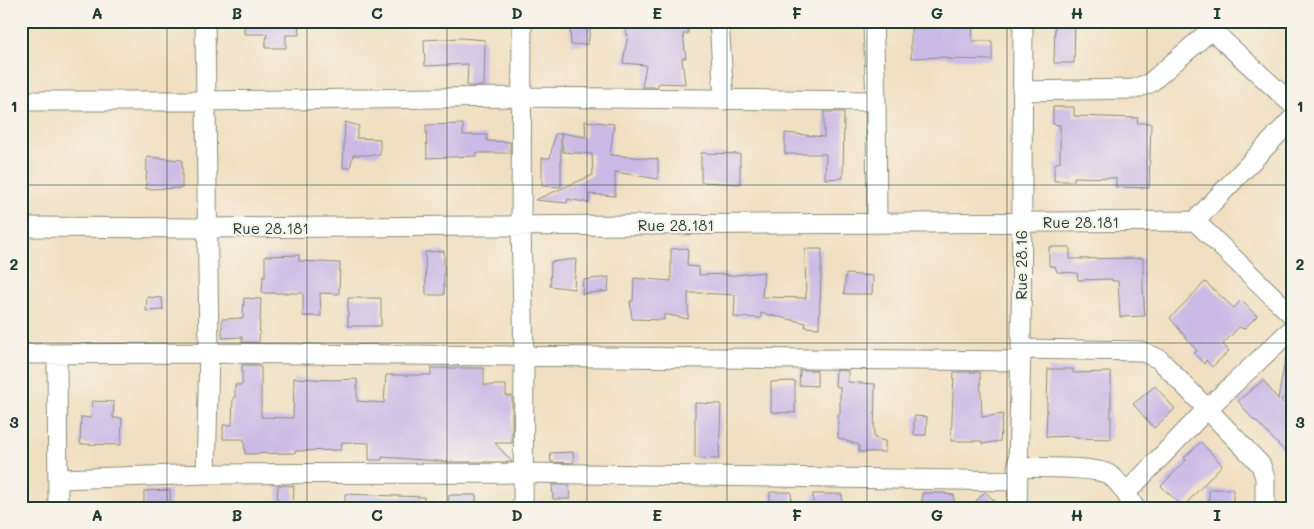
<svg xmlns="http://www.w3.org/2000/svg" width="1314" height="529" viewBox="0 0 1314 529" font-family="Mali,sans-serif">
	<style>
		.building { fill: #cbbae6 }
		.lines { fill: none; stroke-linecap: round; stroke-linejoin: round }
		.street-casing { stroke: #888e7a; stroke-width: 21 }
		.street { stroke: #fff; stroke-width: 19 }
		.grid { fill: none; stroke: #1f3d34; stroke-width: 1; stroke-opacity: 0.55 }
		.labels { text-anchor: middle; dominant-baseline: central; stroke-width: 4.5; stroke-linejoin: round; paint-order: stroke }
		.street-label { font-size: 15px; fill: #1f3d34; stroke: #f7f3e8 }
		.neatline { fill: none; stroke: #1f3d34; stroke-width: 2 }
		.grid-label { font-size: 16px; text-anchor: middle; font-weight: bold; fill: #1f3d34 }
	</style>
	<rect width="100%" height="100%" fill="#f7f3e8"/>
	<filter id="ink" filterUnits="userSpaceOnUse"><feTurbulence type="fractalNoise" baseFrequency=".02" numOctaves="2"/><feDisplacementMap in="SourceGraphic" scale="10" xChannelSelector="R" yChannelSelector="G"/><feConvolveMatrix kernelMatrix="1 2 1 2 8 2 1 2 1" color-interpolation-filters="sRGB"/></filter>
	<filter id="wash" filterUnits="userSpaceOnUse"><feTurbulence type="fractalNoise" baseFrequency=".0096" numOctaves="4" result="noise"/><feDisplacementMap in="SourceGraphic" scale="20" xChannelSelector="R" yChannelSelector="G"/><feGaussianBlur stdDeviation="1.12" result="paint"/><feColorMatrix in="noise" values="0 0 0 0 0 0 0 0 0 0 0 0 0 0 0 0 0 1.4 0 .05"/><feComposite in="paint" operator="in"/></filter>
	<g filter="url(#wash)">
		<rect width="100%" height="100%" fill="#f1dfc1"/>
		<g id="blocks">
			<path class="building" d="M244 21H298L299 35H286V48H265L267 34H244Z
				M627 21H688V34H683L686 58H682L685 84 658 83V87H642L646 65 623 63 628 34H626Z
				M947 21H973L972 41H992V60L947 59V57L911 58V28L946 27Z
				M1055 21H1075L1074 63H1054Z
				M591 24 588 44 571 45 570 27Z
				M461 38 485 40 484 86H467L468 64 425 66 424 40Z
				M1053 107H1074V116L1138 118 1137 123H1151L1149 188 1116 187V178L1074 177V181H1054V164L1060 162V125L1053 124Z
				M824 112H844L843 178 825 179 826 154H785V133L824 137Z
				M585 121 614 124 610 155 658 159V179L615 172V196L589 194V203L568 199 567 203 535 200 593 175 592 154 563 152 561 133 586 137Z
				M345 122 359 126 356 138 380 139V155H353L350 168 343 167Z
				M463 124V135H487V141L510 142V153H476V156L427 158 426 125Z
				M555 134H561V187L542 186V158H550Z
				M701 153 740 154V184L701 182Z
				M147 157 182 160V188L146 189Z
				M1049 247H1070V259L1143 258V288L1145 316 1120 317 1118 281H1112V279L1078 280 1077 273 1057 272 1055 266H1049Z
				M688 248 687 266 699 267V275L727 274V276L764 272 762 297 806 298 805 249H822L819 328 805 327 806 323 761 313V318L734 317 735 295 700 293H688V319L664 314V320L632 319 630 301H633L634 278 671 281V249Z
				M444 251V295H426L425 252Z
				M299 255V261L340 263 339 294 320 293 321 316H303V293H262L263 276 265 277V256Z
				M576 259 574 289 550 286 551 262Z
				M846 274 873 276 872 294H844Z
				M609 277 608 291 582 294 583 280Z
				M1205 282 1234 308 1241 300 1257 316 1244 329 1239 327 1223 344 1229 351 1212 367 1206 360 1204 364 1194 353 1197 351 1170 318Z
				M147 297 162 298 163 310 146 311Z
				M244 298 261 299 259 342H242V337L222 338V319L243 318Z
				M348 298H381V326H348Z
				M1286 356H1293V390L1281 400 1293 412V460L1255 420 1254 421 1238 401 1263 380 1278 399Z
				M242 365H258V367H261V417L293 418 294 378 330 380 357 379V401L384 403 386 375H431V368H484V385H506V396H512V443H495L512 462H451L382 457V460H369V443L342 442 341 450 295 451V453L245 454 244 439H223V425H232L233 398H235V385H242Z
				M1048 369H1073V373L1111 372V439L1075 438V436L1046 437Z
				M800 370H817V386L799 385Z
				M836 370 848 371V382L875 384 874 438 885 441V452H859V445L838 438V414H840V387L835 386Z
				M954 372H980L982 417 1003 414 1000 441 982 444V441H951Z
				M795 381V413L771 412V382Z
				M1155 386 1175 409 1154 428 1133 404Z
				M92 401 114 402 113 418H122L121 445 80 444 81 417 91 418Z
				M695 403 721 404 719 459 695 458Z
				M914 416 927 417 926 435H914Z
				M1201 442 1222 465 1183 507 1161 486 1186 460 1184 458Z
				M573 452 574 463 551 462 550 453Z
				M278 485 294 486 293 503H277Z
				M552 485H569L570 499H553Z
				M1209 489H1233V508H1209Z
				M170 490V508H144V491Z
				M770 492H791L792 504 770 505Z
				M985 492 995 501 989 508H983L976 501Z
				M922 493H945V494L954 495V508H922Z
				M345 494 424 497V508H345Z
				M813 494H842V507H813Z
				M449 495H476V508H448Z"/>
		</g>
	</g>
	<g filter="url(#ink)">
		<use href="#blocks" fill-opacity="0" stroke="#888e7a" stroke-width="1"/>
		<g class="lines">
			<defs>
				<path id="street" d="M205 21 209 353 206 474
					M522 21 521 226 524 356 523 508
					M719 21 724 100
					M873 21 876 101 877 223
					M1203 22 1293 105
					M1022 91 1134 89 1150 83 1211 30 1219 21
					M21 101H204L521 97 876 101
					M1195 221 1293 118
					M21 227 206 228 1195 221 1293 316
					M1021 349 1141 351 1159 359 1261 465 1265 478V508
					M21 354 209 353 1021 361
					M57 355 58 508
					M1017 467C1037 468 1093 466 1108 474 1120 481 1128 497 1135 508
					M59 479 206 474 524 473 1017 481
					M1126 493 1207 409 1293 328
					M1017 508 1021 349 1023 21"/>
			</defs>
			<use href="#street" class="street-casing"/>
			<use href="#street" class="street"/>
		</g>
	</g>
	<path class="grid" d="M167 21V508M307 21V508M447 21V508M587 21V508M727 21V508M867 21V508M1007 21V508M1147 21V508M21 185H1293M21 343H1293"/>
	<g class="labels">
		<g class="street-label">
			<text x="1081" y="222">Rue 28.181</text>
			<text x="676" y="225">Rue 28.181</text>
			<text x="271" y="228">Rue 28.181</text>
			<text transform="translate(1021 265) rotate(-90)">Rue 28.16</text>
		</g>
	</g>
	<rect width="1314" height="529" fill="none" stroke="#f7f3e8" stroke-width="55"/>
	<rect x="28" y="28" width="1258" height="474" class="neatline"/>
	<g class="grid-label">
		<text x="97" y="19">A</text>
		<text x="237" y="19">B</text>
		<text x="377" y="19">C</text>
		<text x="517" y="19">D</text>
		<text x="657" y="19">E</text>
		<text x="797" y="19">F</text>
		<text x="937" y="19">G</text>
		<text x="1077" y="19">H</text>
		<text x="1217" y="19">I</text>
		<text x="14" y="112">1</text>
		<text x="1300" y="112">1</text>
		<text x="14" y="270">2</text>
		<text x="1300" y="270">2</text>
		<text x="14" y="428">3</text>
		<text x="1300" y="428">3</text>
		<text x="97" y="521">A</text>
		<text x="237" y="521">B</text>
		<text x="377" y="521">C</text>
		<text x="517" y="521">D</text>
		<text x="657" y="521">E</text>
		<text x="797" y="521">F</text>
		<text x="937" y="521">G</text>
		<text x="1077" y="521">H</text>
		<text x="1217" y="521">I</text>
	</g>
</svg>
